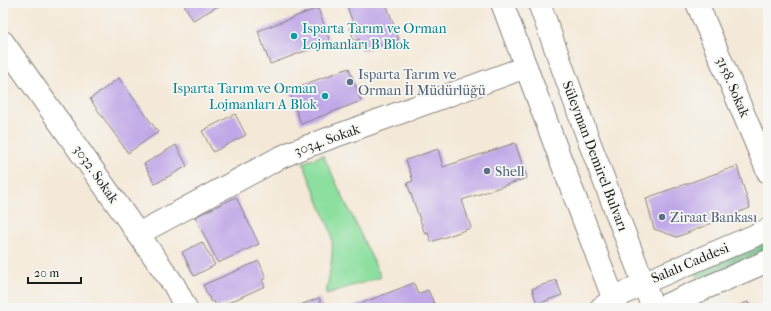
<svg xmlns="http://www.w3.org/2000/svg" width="771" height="311" viewBox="0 0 771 311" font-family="'IM FELL French Canon',serif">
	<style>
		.green { fill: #8cdf9f; stroke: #547e5e }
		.forest { fill: #71be86; stroke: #466d51 }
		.building { fill: #c0a7e7 }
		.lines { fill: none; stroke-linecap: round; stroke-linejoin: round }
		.minor-casing { stroke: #88827a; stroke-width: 24 }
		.major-casing { stroke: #88827a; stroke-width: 24 }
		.minor { stroke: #fff; stroke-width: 22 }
		.major { stroke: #fff; stroke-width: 22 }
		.culture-dot { fill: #0f9aa8; stroke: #f6f6f2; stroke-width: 1.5 }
		.service-dot { fill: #5c6f8a; stroke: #f6f6f2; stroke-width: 1.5 }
		.labels { text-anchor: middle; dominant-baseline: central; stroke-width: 3.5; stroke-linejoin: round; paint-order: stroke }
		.culture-label { font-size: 14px; fill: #0d838f; stroke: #f6f6f2; text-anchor: start }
		.service-label { font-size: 14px; fill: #4e5e75; stroke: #f6f6f2; text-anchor: start }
		.street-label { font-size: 14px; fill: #1c1c1c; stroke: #f6f6f2 }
	</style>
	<rect width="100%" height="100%" fill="#f6f6f2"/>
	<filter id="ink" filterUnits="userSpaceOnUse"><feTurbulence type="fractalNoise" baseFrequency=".025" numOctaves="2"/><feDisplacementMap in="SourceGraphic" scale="8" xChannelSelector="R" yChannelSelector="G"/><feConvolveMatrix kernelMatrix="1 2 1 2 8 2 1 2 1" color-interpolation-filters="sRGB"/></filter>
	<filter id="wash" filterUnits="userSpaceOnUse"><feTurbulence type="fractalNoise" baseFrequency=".012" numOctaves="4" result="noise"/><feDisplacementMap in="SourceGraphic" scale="16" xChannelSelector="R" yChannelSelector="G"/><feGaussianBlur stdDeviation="0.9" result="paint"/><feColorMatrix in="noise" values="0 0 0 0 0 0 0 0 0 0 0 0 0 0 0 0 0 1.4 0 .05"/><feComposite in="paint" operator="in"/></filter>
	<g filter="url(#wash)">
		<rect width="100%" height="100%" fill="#f4e9d8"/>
		<path class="green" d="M323 155 381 277 326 294C329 274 335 252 331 232L303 163Z"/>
		<path class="forest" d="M768 240V250L699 280 695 272Z"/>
		<g id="blocks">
			<path class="building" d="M183 3H224L193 20Z
				M346 3H386L399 39 364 51 359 39 354 41 350 28 354 26Z
				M318 8 330 42 270 64 258 31Z
				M349 68 361 101 301 124 289 90Z
				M119 78 158 132 128 153 90 99Z
				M235 114 246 135 213 152 202 131Z
				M515 143 527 178 462 200 471 228 431 242 428 233 425 234 407 183 413 181 406 160 438 149 443 167Z
				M176 145 187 166 155 184 144 164Z
				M737 166 750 208 677 237 654 229 646 198Z
				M236 197 259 244 218 263 195 217Z
				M202 242 215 265 194 276 182 252Z
				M259 261 266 278 262 280 265 286 217 308 214 301 211 302 203 285Z
				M556 280 562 295 537 304 532 289Z
				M414 283 418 294 428 290 436 308H349Z
				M319 298 323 308H292Z
				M748 302 750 308H731Z"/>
		</g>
	</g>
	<g filter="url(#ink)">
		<use href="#blocks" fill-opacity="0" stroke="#88827a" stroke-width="1"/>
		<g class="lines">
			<defs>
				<path id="minor" d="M697 3 768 172
					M3 42 174 285 186 308
					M138 234 279 158 297 150 526 67
					M601 308 614 299 643 283 768 230
					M659 308 768 261"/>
				<path id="major" d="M502 3 560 158 617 308
					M539 3 589 141 653 308"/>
			</defs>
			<use href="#minor" class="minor-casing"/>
			<use href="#major" class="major-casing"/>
			<use href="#minor" class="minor"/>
			<use href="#major" class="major"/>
		</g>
	</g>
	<g class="culture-dot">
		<circle cx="294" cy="36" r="4"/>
		<circle cx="325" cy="96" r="4"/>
	</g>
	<g class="service-dot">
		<circle cx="350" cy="82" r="4"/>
		<circle cx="487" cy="171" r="4"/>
		<circle cx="662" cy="217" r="4"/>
	</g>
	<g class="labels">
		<g class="culture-label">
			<text x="302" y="28">Isparta Tarım ve Orman<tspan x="302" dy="16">Lojmanları B Blok</tspan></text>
			<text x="317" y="88" text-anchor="end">Isparta Tarım ve Orman<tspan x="317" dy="16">Lojmanları A Blok</tspan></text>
		</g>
		<g class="service-label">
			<text x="358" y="74">Isparta Tarım ve<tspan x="358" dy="16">Orman İl Müdürlüğü</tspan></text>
			<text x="495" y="171">Shell</text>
			<text x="670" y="217">Ziraat Bankası</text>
		</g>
		<g class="street-label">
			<text transform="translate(733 87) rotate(67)">3158. Sokak</text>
			<text transform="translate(327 140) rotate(-20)">3034. Sokak</text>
			<text transform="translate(595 156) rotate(69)">Süleyman Demirel Bulvarı</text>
			<text transform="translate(96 174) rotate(55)">3032. Sokak</text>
			<text transform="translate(690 263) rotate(-23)">Salalı Caddesi</text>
		</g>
	</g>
	<rect width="771" height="311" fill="none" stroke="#f6f6f2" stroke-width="16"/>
	<path d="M28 277v6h53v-6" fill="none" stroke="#1c1c1c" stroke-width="2"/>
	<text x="34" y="277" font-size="12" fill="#1c1c1c" stroke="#f6f6f2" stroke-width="3" paint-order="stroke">20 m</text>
</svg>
